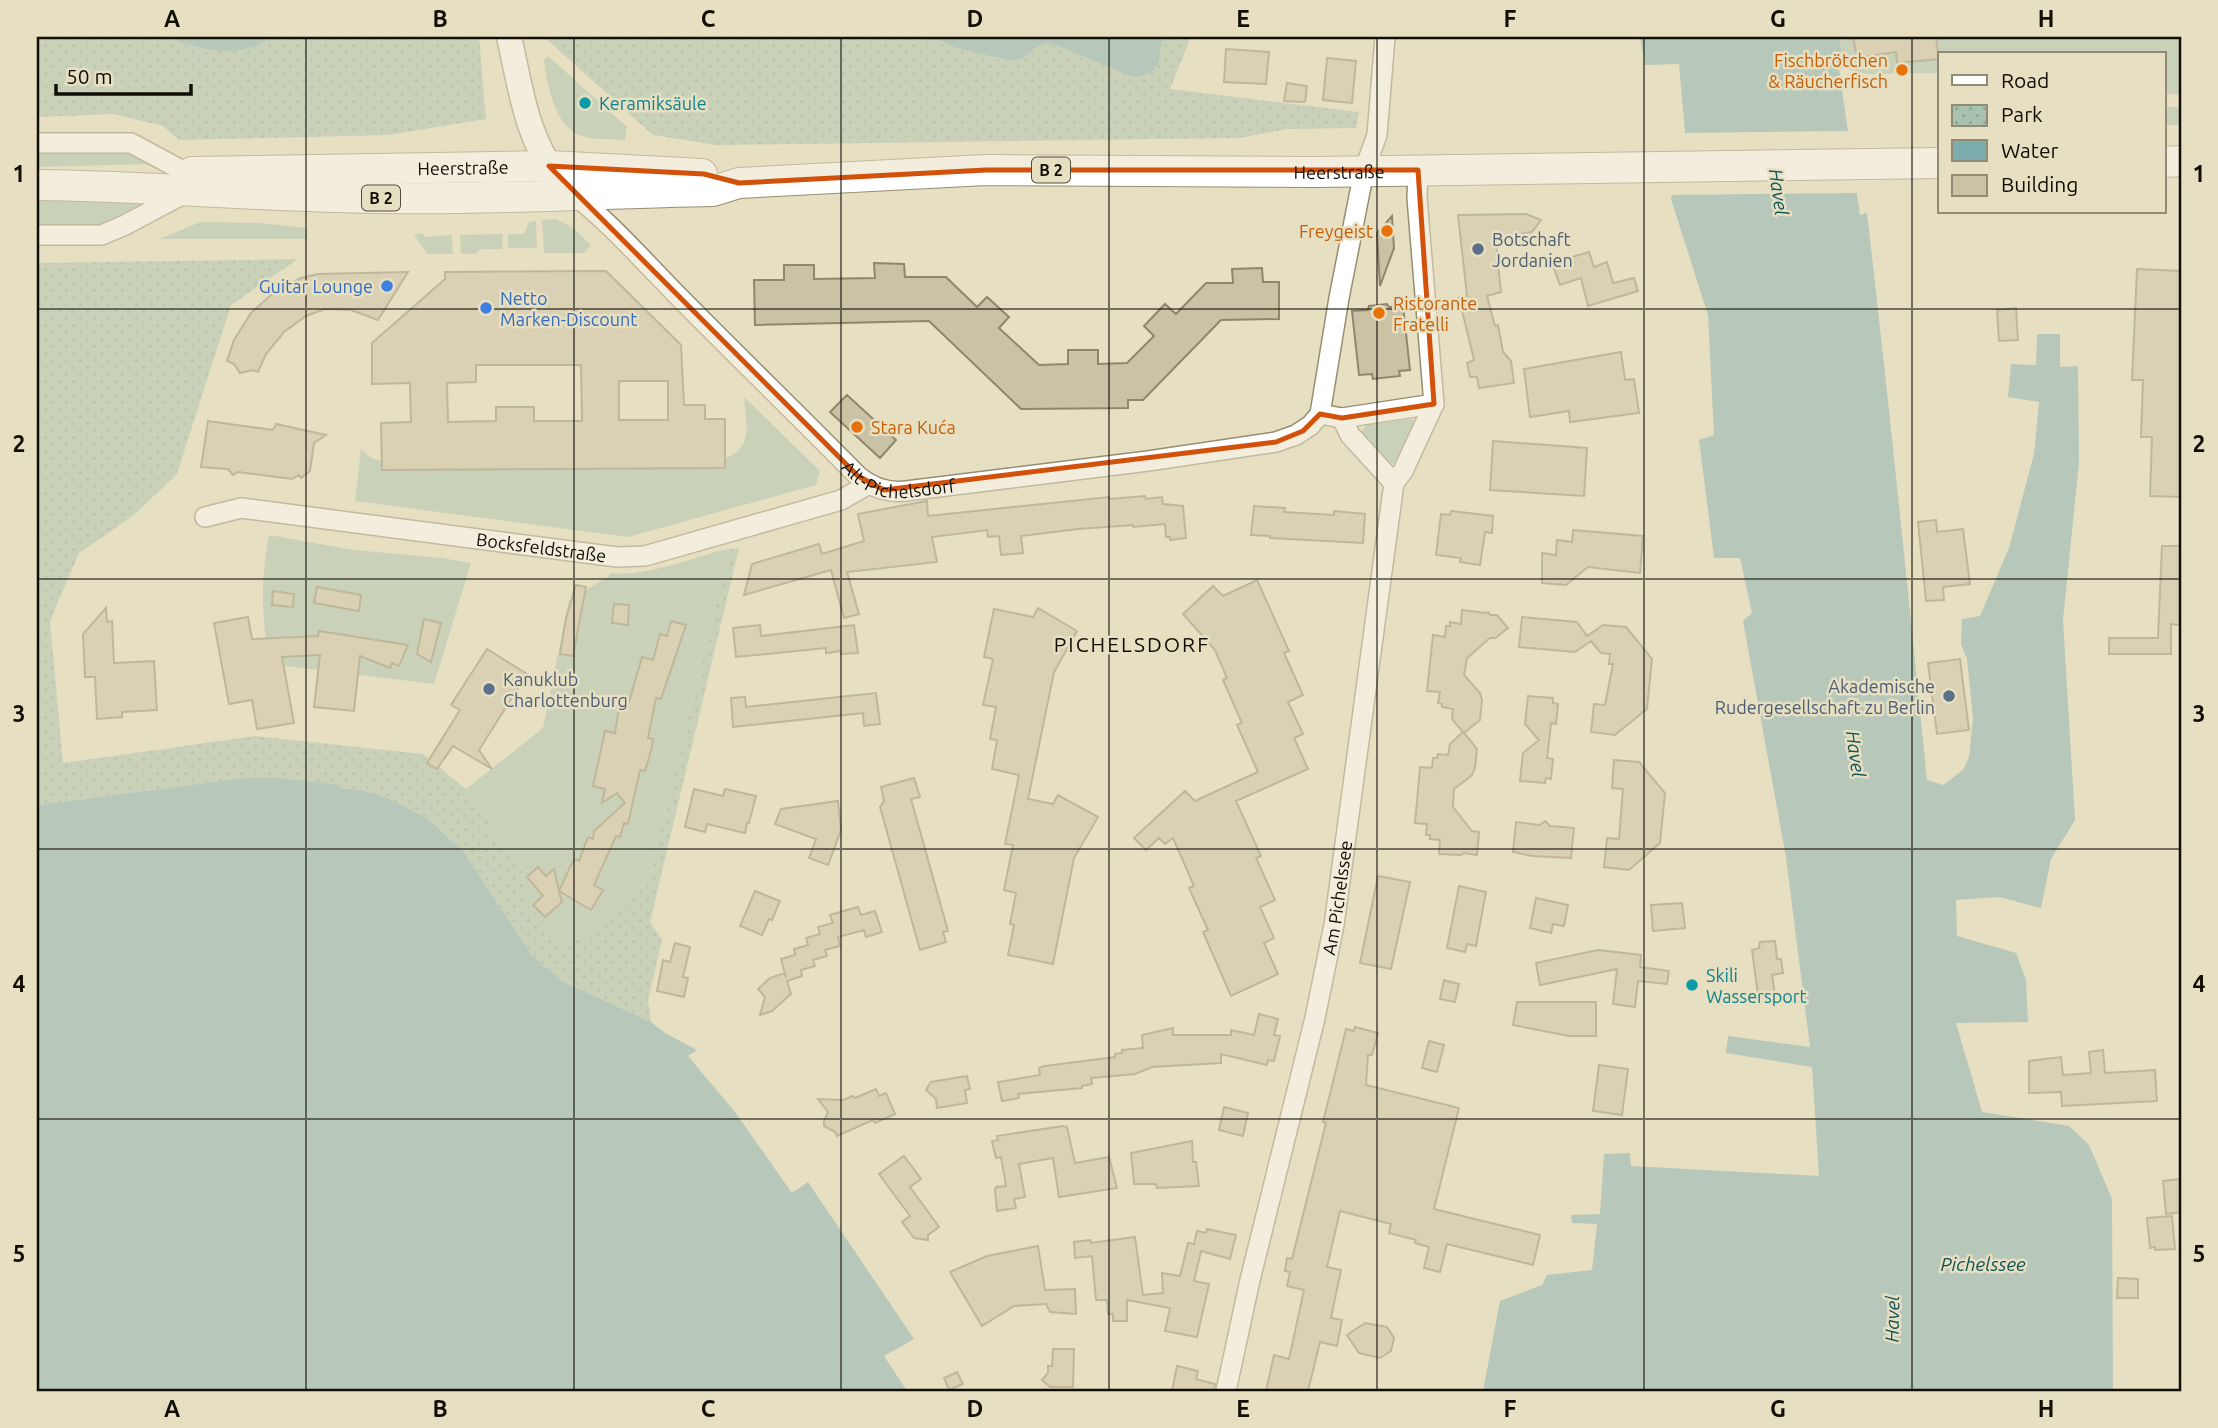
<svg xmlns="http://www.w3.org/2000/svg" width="2218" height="1428" viewBox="0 0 2218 1428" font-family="Ubuntu,sans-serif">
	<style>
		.green { fill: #a7c2af }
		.park { fill: url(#park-dots) }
		.water { fill: #7dacaf }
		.pier { fill: #e7dfc1 }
		.building { fill: #cac2a5; stroke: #8f876c; stroke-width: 2; fill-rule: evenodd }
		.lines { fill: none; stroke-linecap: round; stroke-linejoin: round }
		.minor-casing { stroke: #968e73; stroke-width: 22 }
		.tertiary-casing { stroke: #968e73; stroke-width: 27 }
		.primary-casing { stroke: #968e73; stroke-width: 32 }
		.minor { stroke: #fff; stroke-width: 19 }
		.tertiary { stroke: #fff; stroke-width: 24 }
		.primary { stroke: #fff; stroke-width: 30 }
		.marked { fill: none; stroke: #d2520b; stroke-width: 5; stroke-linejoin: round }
		.grid { fill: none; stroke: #110e05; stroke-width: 2; stroke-opacity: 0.55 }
		.food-dot { fill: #e8710a; stroke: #e7dfc1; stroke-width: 2.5 }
		.culture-dot { fill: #0f9aa8; stroke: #e7dfc1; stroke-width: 2.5 }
		.service-dot { fill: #5c6f8a; stroke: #e7dfc1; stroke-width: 2.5 }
		.shop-dot { fill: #3f7fe0; stroke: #e7dfc1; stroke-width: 2.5 }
		.labels { text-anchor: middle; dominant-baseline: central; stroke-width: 5; stroke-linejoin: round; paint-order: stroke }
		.shield { fill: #e7dfc1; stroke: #514d3d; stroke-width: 2 }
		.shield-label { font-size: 16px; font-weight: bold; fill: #110e05 }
		.food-label { font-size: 18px; fill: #c56008; stroke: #e7dfc1; text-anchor: end }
		.culture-label { font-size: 18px; fill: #0d838f; stroke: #e7dfc1; text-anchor: start }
		.street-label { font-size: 18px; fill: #110e05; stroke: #e7dfc1 }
		.service-label { font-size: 18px; fill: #4e5e75; stroke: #e7dfc1; text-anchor: start }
		.shop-label { font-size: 18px; fill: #366cbe; stroke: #e7dfc1; text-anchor: end }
		.water-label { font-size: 19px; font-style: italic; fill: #0f5458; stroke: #e7dfc1 }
		.quarter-label { font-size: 21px; letter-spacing: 2px; fill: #110e05; stroke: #e7dfc1 }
		.neatline { fill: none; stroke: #110e05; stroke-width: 2.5 }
		.grid-label { font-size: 23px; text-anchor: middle; font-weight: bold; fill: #110e05 }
	</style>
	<defs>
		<pattern id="park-dots" width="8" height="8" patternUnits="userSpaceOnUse" patternTransform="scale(1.75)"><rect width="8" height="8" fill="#a7c2af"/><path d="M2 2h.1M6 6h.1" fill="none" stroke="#8fa695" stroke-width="1.8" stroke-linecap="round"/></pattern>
	</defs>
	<rect width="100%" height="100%" fill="#e7dfc1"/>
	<path class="green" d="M1839 37H2181V95L2164 93V54H1940V73L1866 74 1844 68Z
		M548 56 627 127 625 140C611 139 594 140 581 136 554 126 547 84 544 59Z
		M2164 106 2181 108V125H2164Z
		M104 150 133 153 149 164 37 167V151Z
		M37 199 138 201 141 207 102 228 37 229Z
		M556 219 573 228 591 245 584 253H544L542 220Z
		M536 221 537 248H508V234H524L529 222Z
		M200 222 260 223 307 228 308 239H160Z
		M414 234H424V237L452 235 453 254H427Z
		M503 234 502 249H481L475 254H461L460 235Z
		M744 397 820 471 816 485 628 537 355 501 361 449 371 458 382 461V470L725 468V458C754 450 746 420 744 397Z
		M1411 419 1416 422 1400 464 1388 463 1364 437 1362 431 1366 425Z
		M269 535 354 550 442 558 471 563 434 684 269 664C262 614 260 585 269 535Z
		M723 550 727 560 648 880C634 907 591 934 564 945L526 902 522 870 466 789 543 728 569 600 608 577 610 573C645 577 689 559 723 550Z"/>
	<path class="park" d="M37 37H479L486 119 389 135 179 140 163 126 113 114 37 117Z
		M544 37H668L670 40 677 37H903L943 41 953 47 989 54 997 59 1023 58 1033 49 1045 44H1053L1133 77 1162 37H1191L1170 89 1359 112 1356 128 1287 129 1239 138 716 145 653 135Z
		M298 259 231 305 177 474 133 516 79 553 50 621 63 763 255 736 423 754 466 789 522 870 526 902 564 945C591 934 634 906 648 880L727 560 723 550 739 548 650 922 662 940 648 1000 651 1022 564 982 532 956 464 852 428 819 362 790 340 788 339 785 281 778H244L37 805V263Z"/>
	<path class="water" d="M168 37H270C240 61 201 50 168 37Z
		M903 37H1162C1159 62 1162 73 1133 77L1053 44H1045L1033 49 1023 58 1011 61 953 47 942 41Z
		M1640 37H1839L1844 68 1839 69 1860 215 1867 213C1889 402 1908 591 1927 780L1943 785 1963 770 1969 757 1973 718 1967 659 1961 644 1962 619 1980 616 2009 548 2034 454 2039 402 2008 397 2011 364 2036 365 2037 334H2060V367L2078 366 2079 463 2063 620 2075 820 2051 859 2041 908 1999 897 1956 900 1957 936 2016 953 2026 980 2028 1022 1956 1023 1982 1112 2069 1126 2089 1145 2112 1199 2113 1391H1483L1500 1301 1542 1285 1547 1275 1592 1270 1597 1224 1572 1223 1571 1215 1600 1214 1604 1154 1630 1153 1631 1166 1819 1176 1812 1067 1726 1053 1728 1036 1810 1047 1786 857 1743 621 1752 613 1740 558H1714L1699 440 1714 435 1708 315 1671 199 1685 132 1679 64 1645 65Z
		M244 778H281L340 785V788L362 790 385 797 428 819 464 852 532 956 564 982 651 1022 665 1033 697 1050 688 1056 735 1112 792 1193 808 1182 914 1339 884 1356 907 1391H37V805Z"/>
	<path class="pier" d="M1851 131 1861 193 1668 195 1682 133Z"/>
	<path class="building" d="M1853 37H1936L1939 59 1897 63 1896 52 1857 58Z
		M1226 49 1269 52 1266 84 1224 82Z
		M1327 58 1356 61 1352 103 1323 100Z
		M1287 83 1307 86 1305 102 1284 101Z
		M1526 214 1541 220 1532 232 1514 235 1509 239 1496 244 1501 292 1487 296 1495 326 1498 325 1503 352 1511 361 1514 383 1479 388 1477 377H1470L1467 363 1474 360 1459 298 1467 296 1458 215Z
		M1392 216 1394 248 1380 286 1377 233Z
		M1589 252 1594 267 1607 262 1613 283 1634 278 1638 291 1588 306 1581 278 1560 285 1552 263Z
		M874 263 904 264 905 277H946L977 307 987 297 1009 317 999 328 1039 365 1068 364V350H1098V364L1127 363 1154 336 1144 326 1165 304 1176 314 1206 283H1233L1232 269 1262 268 1263 282H1279V319L1221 320 1143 400H1128V408L1021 409 929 321 755 325 754 280H784V265H814V279L875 278Z
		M2137 269 2181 271V497L2150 496 2152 437H2141L2143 380H2132Z
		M606 271 681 345 684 405H705V419H725V468L382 470 381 423 411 422 410 383 372 384V343L445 279V272ZM476 365H581L582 421H534V407H496V421L448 422 447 383 476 382ZM619 381H668V420H619Z
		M408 272 378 320 351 310 325 309 306 316 284 332 266 354 258 372 253 370 240 373 234 364 227 361 234 340 251 313 274 292 301 278 318 274Z
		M1387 304 1389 307 1403 306 1410 370 1399 371 1400 376 1373 379 1372 374 1359 375 1352 311 1368 310 1369 306Z
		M2016 308 2018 340 1999 341 1997 310Z
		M1621 352 1625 380 1634 379 1639 413 1570 422 1569 411 1530 417 1524 369Z
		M847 395 896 440 880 458 830 412Z
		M208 421 273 430 276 424 326 435 314 443 310 471 301 478 299 475 292 479 238 472 233 475 228 469 201 467Z
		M1493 441 1587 448 1584 496 1490 490Z
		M1145 496 1146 499 1162 497 1163 504 1183 506 1186 538 1170 540V537H1166L1165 524 1133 527V525L1078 529 1021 536 1023 553 1001 555 999 536 988 537 987 530 932 537 937 562 847 572 859 614 844 618 831 570 744 595 752 564 819 544 822 554 864 541 858 514 927 501 928 516 1109 497V499Z
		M1254 506 1285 508 1284 512 1334 515V511L1365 514 1363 543 1270 538V536L1251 535Z
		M1451 511 1493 516 1492 533 1485 532 1480 565 1460 562 1461 558 1436 555 1441 514 1450 515Z
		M1936 520 1937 532 1963 529 1970 584 1943 587 1944 600 1926 601 1918 522Z
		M1573 530 1643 536 1640 573 1588 567 1566 585 1542 583V553L1556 555 1557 540 1572 542Z
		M2162 546H2181V625L2171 624V654H2109V638H2158Z
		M1257 580 1289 651 1284 653 1303 695 1288 702 1303 734 1294 738 1308 769 1236 801 1261 856 1256 858 1275 900 1260 907 1274 938 1264 943 1278 974 1231 996 1203 932 1208 930 1189 888 1194 886 1173 838 1165 844 1159 838 1146 850 1134 838 1185 791 1195 801 1258 772 1237 725 1242 723 1223 680 1227 678 1215 650 1183 614 1213 586 1223 596Z
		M576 585 586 587 573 656 560 654 566 618Z
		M317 587 361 595 359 611 314 603Z
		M273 591 294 594 293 607 272 605Z
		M614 604 629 605 628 625 612 623Z
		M106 608 107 622 112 621 114 663 154 661 157 710 122 712V717L97 719 95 677H85L83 634Z
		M1038 608 1077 631 1054 672 1028 799 1053 804 1058 795 1098 817 1074 858 1053 964 1008 955 1014 925 1010 924 1016 893 1004 890 1013 845 1005 844 1019 775 992 769 997 740 990 739 996 707 983 705 993 659 984 657 994 609 1033 617Z
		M1462 610 1486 613 1488 612 1490 615H1497L1508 628 1495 638H1490L1467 658 1464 675 1480 693 1482 700 1480 720 1464 733 1477 749 1475 768 1472 775 1454 789 1453 807 1472 831 1479 832 1477 855 1464 853 1461 855 1439 854 1440 840 1430 839V835H1426L1427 824 1415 823 1420 767 1432 768 1433 758H1437L1438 754 1448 755 1450 744 1463 732 1452 719 1453 709 1442 707V704L1438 703 1440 692 1427 691 1433 635 1445 637 1446 626H1450V622L1461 624Z
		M248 617 252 639 318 636 319 631 408 645 399 666 392 663 390 668 360 656 354 711 314 707 320 655 282 657 294 723 257 729 252 700 229 704 214 623Z
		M1522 617 1577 622 1587 636 1603 625 1626 627 1652 659 1647 709 1615 735 1591 732 1594 704 1605 705 1613 664H1609L1610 654 1601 653 1591 641 1575 652 1519 647Z
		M424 619 441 623 431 662 417 654Z
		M671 621 686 625 661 699 656 698 648 738 653 739 652 747 645 771 640 770 628 824 624 823 620 837 616 836 594 885 603 890 591 910 559 891 562 902 545 917 533 905 543 896 527 877 538 867 546 876 554 869 559 891 574 859 579 861 588 837 593 839 594 831 625 803 617 793 602 803 605 789 593 786 605 731 615 733 620 701 629 702 642 657 653 660 660 634 667 636Z
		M760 625 761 636 854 625 858 653 841 654V651L826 653V648L736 657 733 628Z
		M487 649 527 674 479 750 492 769 453 746 437 769 427 763 460 710 451 705Z
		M1960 659 1969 730 1937 734 1928 663Z
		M876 693 880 724 864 726 863 713 733 727 731 698 745 697 746 707Z
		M1528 696 1553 698V703L1558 704 1556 724 1551 723 1549 742 1547 758 1553 759 1551 779 1546 778 1545 783 1520 781 1523 753 1539 740 1525 724Z
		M1614 760 1639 762 1665 793 1660 843 1629 870 1604 867 1607 838 1619 839 1623 789 1612 788Z
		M914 778 920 797 911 799 948 931 943 932 946 942 920 950 880 807 884 801 881 787Z
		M694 789 723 796 725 789 756 796 749 823H747L745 833 707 824 705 832 685 827Z
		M838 801 841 830 828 865 809 858 816 839 775 824 781 809Z
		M1545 821 1550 826 1574 828 1571 858 1532 856 1513 852 1516 822 1540 825Z
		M1378 876 1410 882 1391 969 1360 963Z
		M1459 886 1486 892 1476 946 1467 944 1465 952 1447 948Z
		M755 891 780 901 772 920 769 919 762 935 740 926Z
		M1536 898 1568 905 1564 926 1553 924 1551 933 1530 928Z
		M1682 903 1685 928 1653 931 1651 905Z
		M858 907 861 915 875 911 882 932 866 937 864 930 838 937 840 946 825 950 827 956 813 960 815 966 801 970 802 976 787 981 791 994 772 1011 760 1015 765 997 758 989 770 978 785 973 786 978 781 959 795 955 794 949 808 945 806 938 820 934 818 927 833 923 830 915Z
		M1775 941 1777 959H1781L1783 973 1772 975 1776 1001 1759 1003 1752 950 1759 948 1760 942Z
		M675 943 690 947 683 977 688 978 684 997 657 991 663 960 670 962Z
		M1598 950 1641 955 1640 967 1669 971 1667 984 1638 981 1635 1007 1613 1004 1617 969 1540 985 1536 963Z
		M1444 980 1459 984 1455 1002 1440 999Z
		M1517 1002H1596V1036H1569L1513 1025Z
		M1259 1014 1278 1019 1274 1035 1280 1036 1274 1061 1268 1060 1267 1065 1221 1054V1063L1152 1067 1135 1074 1091 1078 1092 1084 1082 1086V1088L1018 1094 1019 1098 1002 1101 998 1082 1040 1075 1039 1068 1045 1066 1115 1057V1054L1122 1053V1050L1143 1048 1142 1035 1173 1028V1035H1231V1030L1254 1035Z
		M1355 1027 1378 1033 1372 1055H1368L1366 1085 1459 1108 1434 1209 1540 1235 1533 1265 1447 1244 1440 1272 1424 1268 1429 1247 1415 1243 1416 1240 1389 1233 1391 1224 1340 1211 1327 1267 1341 1270 1331 1318 1342 1320 1337 1346 1320 1342 1308 1391H1266L1274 1355 1289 1359 1304 1290 1287 1286 1290 1272 1285 1271 1287 1258 1292 1259 1326 1123 1323 1122 1346 1029 1354 1031Z
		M1429 1041 1444 1045 1437 1072 1422 1068Z
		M2103 1050 2105 1073 2155 1070 2157 1101 2062 1106 2061 1092 2029 1093V1061L2061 1057 2063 1075 2091 1073 2089 1052Z
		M1599 1065 1628 1069 1622 1115 1593 1111Z
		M967 1076 970 1089 965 1090 967 1103 937 1108 936 1099 926 1090 929 1085 931 1082Z
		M876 1089 879 1096 886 1093 895 1114 875 1123 873 1120 837 1136 835 1132 824 1126V1121L828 1112 818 1099 843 1100 853 1096 855 1098Z
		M1224 1107 1248 1113 1243 1136 1219 1130Z
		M1063 1126 1067 1127 1075 1163 1109 1157 1117 1188 1059 1197 1053 1158 1019 1164 1025 1197 1014 1199 1016 1208 997 1211 995 1190 996 1187 1006 1186 1001 1157 996 1158 992 1141 998 1140 997 1136Z
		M1192 1141 1193 1162H1196L1199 1186 1157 1188 1156 1184H1134L1131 1153Z
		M904 1156 921 1179 910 1187 939 1227 928 1235V1240L914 1238 902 1222 910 1216 879 1174Z
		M2181 1179V1212L2166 1214 2163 1181Z
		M2172 1216 2175 1249 2155 1250V1247L2150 1248 2147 1218Z
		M1207 1229 1236 1235 1230 1259 1201 1251 1194 1281 1209 1284 1197 1337 1165 1331 1170 1308 1127 1300V1321H1113V1314H1108L1107 1300H1096L1092 1256 1075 1258 1074 1242 1090 1240 1091 1243 1135 1237 1143 1295 1163 1293 1162 1273 1180 1276 1188 1243 1194 1244 1197 1231 1206 1233Z
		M1038 1246 1045 1290 1075 1289 1076 1314 1050 1312 1046 1304 1014 1306 982 1326 950 1272 987 1256Z
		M2118 1278 2138 1279V1298H2117Z
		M1365 1323 1387 1327 1394 1338 1391 1351 1380 1358 1359 1353 1347 1335Z
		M1053 1349H1074L1073 1387H1050L1042 1380 1048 1373V1366H1052Z
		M1177 1366 1198 1371 1196 1379 1215 1384 1214 1391H1172Z
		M957 1372 963 1384 949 1390 944 1378Z"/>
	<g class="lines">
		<defs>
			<g id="minor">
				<path d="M37 143H131L185 172"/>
				<path id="s1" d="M573 194C613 225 645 263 680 298 739 358 799 416 858 476 872 488 887 493 906 491L1148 461 1276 442 1296 435 1311 425 1320 414 1339 298 1364 171 1377 135 1385 37"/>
				<path d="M37 235H102L125 225 187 192"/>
				<path d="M1320 414 1342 418 1434 404"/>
				<path d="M1342 418 1350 435 1394 483"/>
				<path id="s2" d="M205 517 241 508 617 557 645 556 841 500 869 484"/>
				<path id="s3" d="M1226 1391 1250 1280 1315 1018 1334 925 1394 483 1403 471 1434 404 1417 198 1418 170"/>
			</g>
			<path id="tertiary" d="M509 37C520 84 526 139 558 177"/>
			<g id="primary">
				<path d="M2164 162 2181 161"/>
				<path id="s4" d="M192 172 549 166 702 174"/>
				<path id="s5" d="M37 185C150 186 264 197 378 198 489 200 602 193 713 191L739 183 986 170 1315 172 1940 163"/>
			</g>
		</defs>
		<use href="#minor" class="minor-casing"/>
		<use href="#tertiary" class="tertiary-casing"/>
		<use href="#primary" class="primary-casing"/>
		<use href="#minor" class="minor"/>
		<use href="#tertiary" class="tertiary"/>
		<use href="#primary" class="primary"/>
	</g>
	<path d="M0 0H2218V1428H0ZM549 166 704 174 739 183 986 170H1418L1434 404 1342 418 1320 414 1303 431 1276 442 884 490 858 476Z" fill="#e7dfc1" fill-opacity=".55" fill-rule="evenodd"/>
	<path class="marked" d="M549 166 704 174 739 183 986 170H1418L1434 404 1342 418 1320 414 1303 431 1276 442 884 490 858 476Z"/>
	<path class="grid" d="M306 37V1391M574 37V1391M841 37V1391M1109 37V1391M1377 37V1391M1644 37V1391M1912 37V1391M37 309H2181M37 579H2181M37 849H2181M37 1119H2181"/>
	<g class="food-dot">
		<circle cx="1902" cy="70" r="7"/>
		<circle cx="1387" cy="231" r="7"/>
		<circle cx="1379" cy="313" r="7"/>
		<circle cx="857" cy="427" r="7"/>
	</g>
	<g class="culture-dot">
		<circle cx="585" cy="103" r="7"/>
		<circle cx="1692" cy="985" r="7"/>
	</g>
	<g class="service-dot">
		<circle cx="1478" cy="249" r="7"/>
		<circle cx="489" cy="689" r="7"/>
		<circle cx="1949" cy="696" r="7"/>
	</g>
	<g class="shop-dot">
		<circle cx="387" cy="286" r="7"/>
		<circle cx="486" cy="308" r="7"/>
	</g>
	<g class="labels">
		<g class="shield">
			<rect x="1032" y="157.5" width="38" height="25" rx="5"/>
			<rect x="362" y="185.5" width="38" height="25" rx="5"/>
		</g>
		<g class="shield-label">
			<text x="1051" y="170">B 2</text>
			<text x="381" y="198">B 2</text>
		</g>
		<g class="food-label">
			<text x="1888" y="60">Fischbrötchen<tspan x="1888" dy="21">&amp; Räucherfisch</tspan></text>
			<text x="1373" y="231">Freygeist</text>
			<text x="1393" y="303" text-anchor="start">Ristorante<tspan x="1393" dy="21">Fratelli</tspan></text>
			<text x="871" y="427" text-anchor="start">Stara Kuća</text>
		</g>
		<g class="culture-label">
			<text x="599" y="103">Keramiksäule</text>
			<text x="1706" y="975">Skili<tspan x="1706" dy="21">Wassersport</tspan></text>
		</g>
		<g class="street-label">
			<text stroke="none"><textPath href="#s4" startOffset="271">Heerstraße</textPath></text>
			<text stroke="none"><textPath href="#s5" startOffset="1304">Heerstraße</textPath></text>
			<text stroke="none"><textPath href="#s1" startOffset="443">Alt-Pichelsdorf</textPath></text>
			<text stroke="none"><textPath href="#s2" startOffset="340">Bocksfeldstraße</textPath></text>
			<text stroke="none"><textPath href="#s3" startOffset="506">Am Pichelssee</textPath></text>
		</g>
		<g class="service-label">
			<text x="1492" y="239">Botschaft<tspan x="1492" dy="21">Jordanien</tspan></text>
			<text x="503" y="679">Kanuklub<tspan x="503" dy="21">Charlottenburg</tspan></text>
			<text x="1935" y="686" text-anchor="end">Akademische<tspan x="1935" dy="21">Rudergesellschaft zu Berlin</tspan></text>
		</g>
		<g class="shop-label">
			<text x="373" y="286">Guitar Lounge</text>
			<text x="500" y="298" text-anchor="start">Netto<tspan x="500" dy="21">Marken-Discount</tspan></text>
		</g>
		<g class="water-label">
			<text transform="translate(1779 192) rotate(82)">Havel</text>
			<text transform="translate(1856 754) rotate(82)">Havel</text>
			<text x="1983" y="1264">Pichelssee</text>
			<text transform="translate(1892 1319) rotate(-89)">Havel</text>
		</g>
		<g class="quarter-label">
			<text x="1132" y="644">PICHELSDORF</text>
		</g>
	</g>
	<rect width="2218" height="1428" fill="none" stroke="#e7dfc1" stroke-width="77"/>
	<rect x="1938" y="52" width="228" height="161" fill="#e7dfc1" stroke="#918b76" stroke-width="2"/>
	<rect x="1952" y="75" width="35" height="10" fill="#ffffff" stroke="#918b76" stroke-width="2"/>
	<text x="2001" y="88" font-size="21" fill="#110e05">Road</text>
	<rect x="1952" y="105" width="35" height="21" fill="url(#park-dots)" stroke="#918b76" stroke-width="2"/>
	<text x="2001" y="122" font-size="21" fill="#110e05">Park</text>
	<rect x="1952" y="140" width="35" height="21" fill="#7dacaf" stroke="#918b76" stroke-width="2"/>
	<text x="2001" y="158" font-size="21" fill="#110e05">Water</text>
	<rect x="1952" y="175" width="35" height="21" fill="#cac2a5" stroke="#918b76" stroke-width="2"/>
	<text x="2001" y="192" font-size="21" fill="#110e05">Building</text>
	<path d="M56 84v10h135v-10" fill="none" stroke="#110e05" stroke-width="3.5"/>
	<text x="66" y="84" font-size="21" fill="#110e05" stroke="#e7dfc1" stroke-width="5" paint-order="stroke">50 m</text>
	<rect x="38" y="38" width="2142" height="1352" class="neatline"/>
	<g class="grid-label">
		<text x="172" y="27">A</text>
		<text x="440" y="27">B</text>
		<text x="708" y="27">C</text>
		<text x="975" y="27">D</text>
		<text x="1243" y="27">E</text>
		<text x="1510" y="27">F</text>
		<text x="1778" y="27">G</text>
		<text x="2046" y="27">H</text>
		<text x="19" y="182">1</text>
		<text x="2199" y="182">1</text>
		<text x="19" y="452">2</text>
		<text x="2199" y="452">2</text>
		<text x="19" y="722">3</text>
		<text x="2199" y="722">3</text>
		<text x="19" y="992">4</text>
		<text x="2199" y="992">4</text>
		<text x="19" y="1262">5</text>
		<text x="2199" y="1262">5</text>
		<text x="172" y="1417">A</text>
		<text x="440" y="1417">B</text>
		<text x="708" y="1417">C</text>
		<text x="975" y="1417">D</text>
		<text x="1243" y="1417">E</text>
		<text x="1510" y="1417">F</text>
		<text x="1778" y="1417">G</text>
		<text x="2046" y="1417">H</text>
	</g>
</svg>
